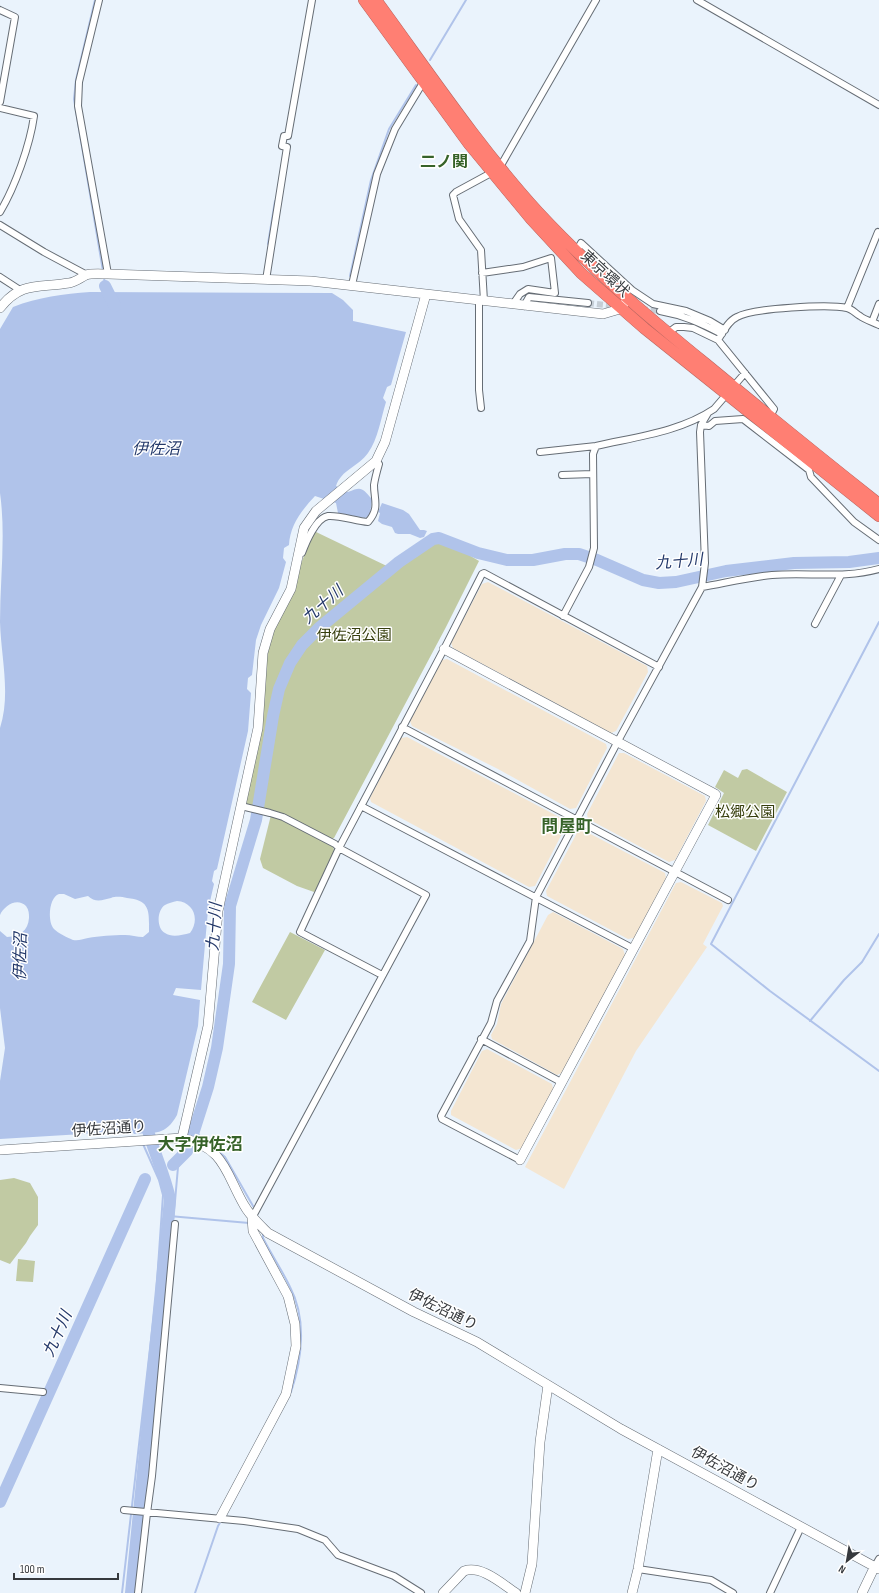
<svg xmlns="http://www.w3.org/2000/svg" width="879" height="1593" viewBox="0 0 879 1593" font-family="'Sofia Sans Condensed','Noto Sans JP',sans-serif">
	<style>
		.industrial { fill: #f4e6d2 }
		.green { fill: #c1caa3 }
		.water { fill: #b0c3ea; fill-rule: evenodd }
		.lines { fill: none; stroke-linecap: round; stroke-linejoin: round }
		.stream { stroke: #b0c3ea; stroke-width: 2 }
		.river { stroke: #b0c3ea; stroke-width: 12 }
		.street-tunnel { stroke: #c6ced6; stroke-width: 6; stroke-dasharray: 6 3; stroke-linecap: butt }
		.street-casing { stroke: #666d75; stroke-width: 8 }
		.secondary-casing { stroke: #666d75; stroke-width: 10 }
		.highway-casing { stroke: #b96660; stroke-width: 12 }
		.street { stroke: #fff; stroke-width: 6 }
		.secondary { stroke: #fff; stroke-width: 9 }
		.highway { stroke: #ff7f73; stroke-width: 11 }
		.labels { text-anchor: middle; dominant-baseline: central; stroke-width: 3; stroke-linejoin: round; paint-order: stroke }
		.street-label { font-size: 15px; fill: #36393d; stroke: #fff }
		.park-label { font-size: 15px; fill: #363e0c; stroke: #fff }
		.neighbourhood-label { font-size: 16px; font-weight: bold; fill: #376329; stroke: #fff }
		.water-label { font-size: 16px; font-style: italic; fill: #24396a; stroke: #fff }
		.quarter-label { font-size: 17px; font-weight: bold; fill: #376329; stroke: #fff }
	</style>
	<rect width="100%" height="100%" fill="#eaf3fc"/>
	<path class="industrial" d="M488 582 647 666 648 672 616 731 611 733 453 648 451 643 482 584Z
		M447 659 606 744 607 748 576 808 570 809 498 769 412 726 410 721 442 660Z
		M407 737 565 820 567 824 535 886 529 887 371 802 370 798 401 738Z
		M619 753H624L705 796 706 801 675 860 669 862 588 819 587 814Z
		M583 830 665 873 666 878 634 938 628 939 547 896 546 891 578 831Z
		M681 882 722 903 723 906 703 944 707 947 636 1051 564 1189 525 1167 676 883Z
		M553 912 623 949 625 955 562 1073 557 1075 492 1039 491 1035 497 1024 501 1004 548 915Z
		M487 1049 552 1084 553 1089 522 1148 516 1150 451 1115V1111L482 1051Z"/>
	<path class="green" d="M314 531 393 569C409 558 427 540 447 542L479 561 446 627 334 838 331 839 275 811 245 804 268 646Z
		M747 769 787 792 756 851 708 825 724 793 715 787 724 770 738 778 742 770Z
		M271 815 280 818 333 847 335 853 317 890 314 892 297 886 263 868 260 859Z
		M290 932 325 950 286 1020 252 1002Z
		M14 1178 30 1183 38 1197V1225L30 1236 26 1243 10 1264 0 1260V1180Z
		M18 1259 35 1261 33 1282 16 1281Z"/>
	<path class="water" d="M90 292 332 293 343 300 353 310V321L406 332 391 385 387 387 383 398 386 402C381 418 378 439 368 453 359 466 341 470 336 486L348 492C362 486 362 488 372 499L370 515 365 518 338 513 336 503 315 496C302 510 290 525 289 545L284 548 283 558 286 562 279 588 261 625 256 640 252 675 248 678 247 689 251 693 248 731 217 869 214 871 212 881 214 884 208 910 201 990 176 988 173 995 200 1000 198 1026 177 1115C165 1136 156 1132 134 1134L132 1131 0 1139V1081L5 1048 0 1008V931L7 937C20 936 28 931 29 918 29 914 29 910 26 906 17 897 4 906 0 915V728C11 694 1 657 0 622 0 579 6 536 0 493V329L13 307C38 297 64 294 90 292ZM59 894H64L75 899 88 896C95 903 103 900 111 898 116 896 122 897 127 898 151 900 149 912 149 932L143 937C137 937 131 935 125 935 113 935 99 936 88 938 82 939 79 941 73 940 68 938 58 933 54 929 47 922 49 897 59 894ZM177 901C194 902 200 920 190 933 182 935 172 938 165 933 156 928 157 910 165 905 168 903 173 902 177 901Z
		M382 503 403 510 409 514 420 530H424L427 531 424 537 420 538 410 534H398L395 533 392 527 382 524 378 521 380 513 378 512Z"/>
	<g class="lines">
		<path class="stream" d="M95 0 76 80 74 99 103 271
			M430 60 466 0
			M268 244 275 201
			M350 276 371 180 389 129 416 85
			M104 277 105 286
			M879 622 711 944 770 991 879 1071
			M810 1021 844 980 862 962 879 934
			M194 1131 225 1157 253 1206
			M169 1216 249 1223
			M173 1224 178 1167 187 1151
			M263 1233V1238C271 1254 282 1270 290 1287 307 1319 302 1359 291 1392
			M122 1593 156 1296 163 1195 159 1180 143 1144
			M134 1593 169 1256
			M195 1593 218 1526 221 1521"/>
		<path class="river" d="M105 286 115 306
			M173 1165 187 1151 194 1131 208 1087 217 1048 229 964 230 906 256 820 273 716 279 689 290 663 302 645 319 628 399 562 433 539 439 538 478 553 507 560H533L565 554H579L597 560 643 580 659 583 676 582 726 571 794 563 849 562 879 558
			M0 1502 145 1179
			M131 1593 170 1199C164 1171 151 1147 145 1119"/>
		<path class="street-tunnel" d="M588 303 660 311"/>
		<defs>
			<path id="street" d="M99 0 79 82 78 106 108 274
				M697 0 879 105
				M0 10 15 17 0 102
				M0 108 34 116C30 145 15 187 0 212
				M500 167 596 0
				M0 225 44 252 87 275
				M576 252 581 243 632 290 653 304 686 311 710 321 725 330
				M482 273 523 267 551 258 555 293 528 289 520 294 513 304
				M0 277 20 290
				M266 280 287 147 282 146 284 136H288L312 0
				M352 285 377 174 395 129 424 81
				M479 300V390L481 408
				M484 301 481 250 459 219 453 195 456 192 491 173
				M524 306 529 297 588 303
				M847 308 878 232 879 233
				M660 311C683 315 701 323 722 334
				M872 322 879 304
				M668 333 676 327H684L693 328 718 340 774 409 770 417
				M718 340C723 332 728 321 737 317 753 308 829 304 847 308 852 309 855 313 860 316 865 320 873 322 879 325
				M701 425 709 426 715 421 743 419 809 470 811 477 854 522 879 540
				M540 452 596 446
				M562 475 593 474
				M302 553C306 542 316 518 328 516 339 515 356 521 368 522 380 508 374 500 374 485 375 478 377 471 379 464L376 461
				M702 587C725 583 749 577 772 575 807 572 845 579 879 569
				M563 616 589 567 594 548 593 454 596 446C635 437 680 432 714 409L745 373
				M815 624 841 575
				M402 727 728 900
				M241 806 270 813 283 817 335 844 339 848 426 895 252 1218
				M361 806 634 949
				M382 975 300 932 339 848 444 649 482 574 484 573 659 667
				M481 1039 561 1082
				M520 1160 442 1119 441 1116 491 1023 497 1001 530 941 536 897 618 741 702 587 705 563 700 432 701 425 708 413
				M0 1388 43 1392
				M124 1510 244 1521 298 1529 325 1540 338 1555 394 1576 421 1593
				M875 1566 879 1559
				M638 1569 711 1580 733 1593
				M138 1593 147 1513 152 1476 175 1224
				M770 1593 801 1527"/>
			<path id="secondary" d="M0 308C21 281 39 288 69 283 76 282 80 278 86 275 92 273 101 274 108 274L311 281 603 314 620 309 624 304
				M444 649 715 794 716 795 520 1160
				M182 1138 208 1026 218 911 258 728 263 653 270 629 291 589 304 528 316 511 376 461 385 442 426 294
				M0 1150 182 1138C225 1148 225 1172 244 1205 250 1216 259 1224 268 1233L414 1312 477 1342 621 1429 879 1569
				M220 1518 286 1394 296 1346 295 1324 288 1296 253 1231 252 1218
				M443 1593 464 1571C482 1565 502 1584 516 1593
				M525 1593 532 1564 540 1442 548 1385
				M632 1593 638 1569 658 1449
				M862 1593 875 1566"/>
			<path id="highway" d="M364 0 469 144 531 219 581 273 644 328 879 516
				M376 0C428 71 478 146 538 212 589 267 647 316 706 364 763 411 821 458 879 504"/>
		</defs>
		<use href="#street" class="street-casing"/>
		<use href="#secondary" class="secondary-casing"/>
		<use href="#highway" class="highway-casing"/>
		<use href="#street" class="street"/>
		<use href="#secondary" class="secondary"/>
		<use href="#highway" class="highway"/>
	</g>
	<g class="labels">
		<g class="street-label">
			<text transform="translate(605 274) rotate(43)">東京環状</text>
			<text transform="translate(109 1129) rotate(-4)">伊佐沼通り</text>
			<text transform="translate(443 1310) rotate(26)">伊佐沼通り</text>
			<text transform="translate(725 1469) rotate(29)">伊佐沼通り</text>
		</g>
		<g class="park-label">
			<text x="354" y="635">伊佐沼公園</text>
			<text x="745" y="812">松郷公園</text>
		</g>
		<g class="neighbourhood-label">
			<text x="444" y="162">二ノ関</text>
		</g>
		<g class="water-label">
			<text x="156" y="449">伊佐沼</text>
			<text transform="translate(679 562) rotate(-5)">九十川</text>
			<text transform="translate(323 605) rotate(-41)">九十川</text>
			<text transform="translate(215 927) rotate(-86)">九十川</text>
			<text transform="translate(21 957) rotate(-89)">伊佐沼</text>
			<text transform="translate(58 1334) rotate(-66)">九十川</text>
		</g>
		<g class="quarter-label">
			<text x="567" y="827">問屋町</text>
			<text x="200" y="1145">大字伊佐沼</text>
		</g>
	</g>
	<g transform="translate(847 1561) rotate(211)" stroke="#ffffff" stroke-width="3" paint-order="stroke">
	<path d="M0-3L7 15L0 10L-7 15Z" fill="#36393d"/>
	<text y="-6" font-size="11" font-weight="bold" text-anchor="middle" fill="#36393d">N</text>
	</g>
	<path d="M14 1573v6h104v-6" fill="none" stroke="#36393d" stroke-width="2"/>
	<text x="20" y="1573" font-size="12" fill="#36393d" stroke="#ffffff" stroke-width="3" paint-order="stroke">100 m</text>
</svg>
